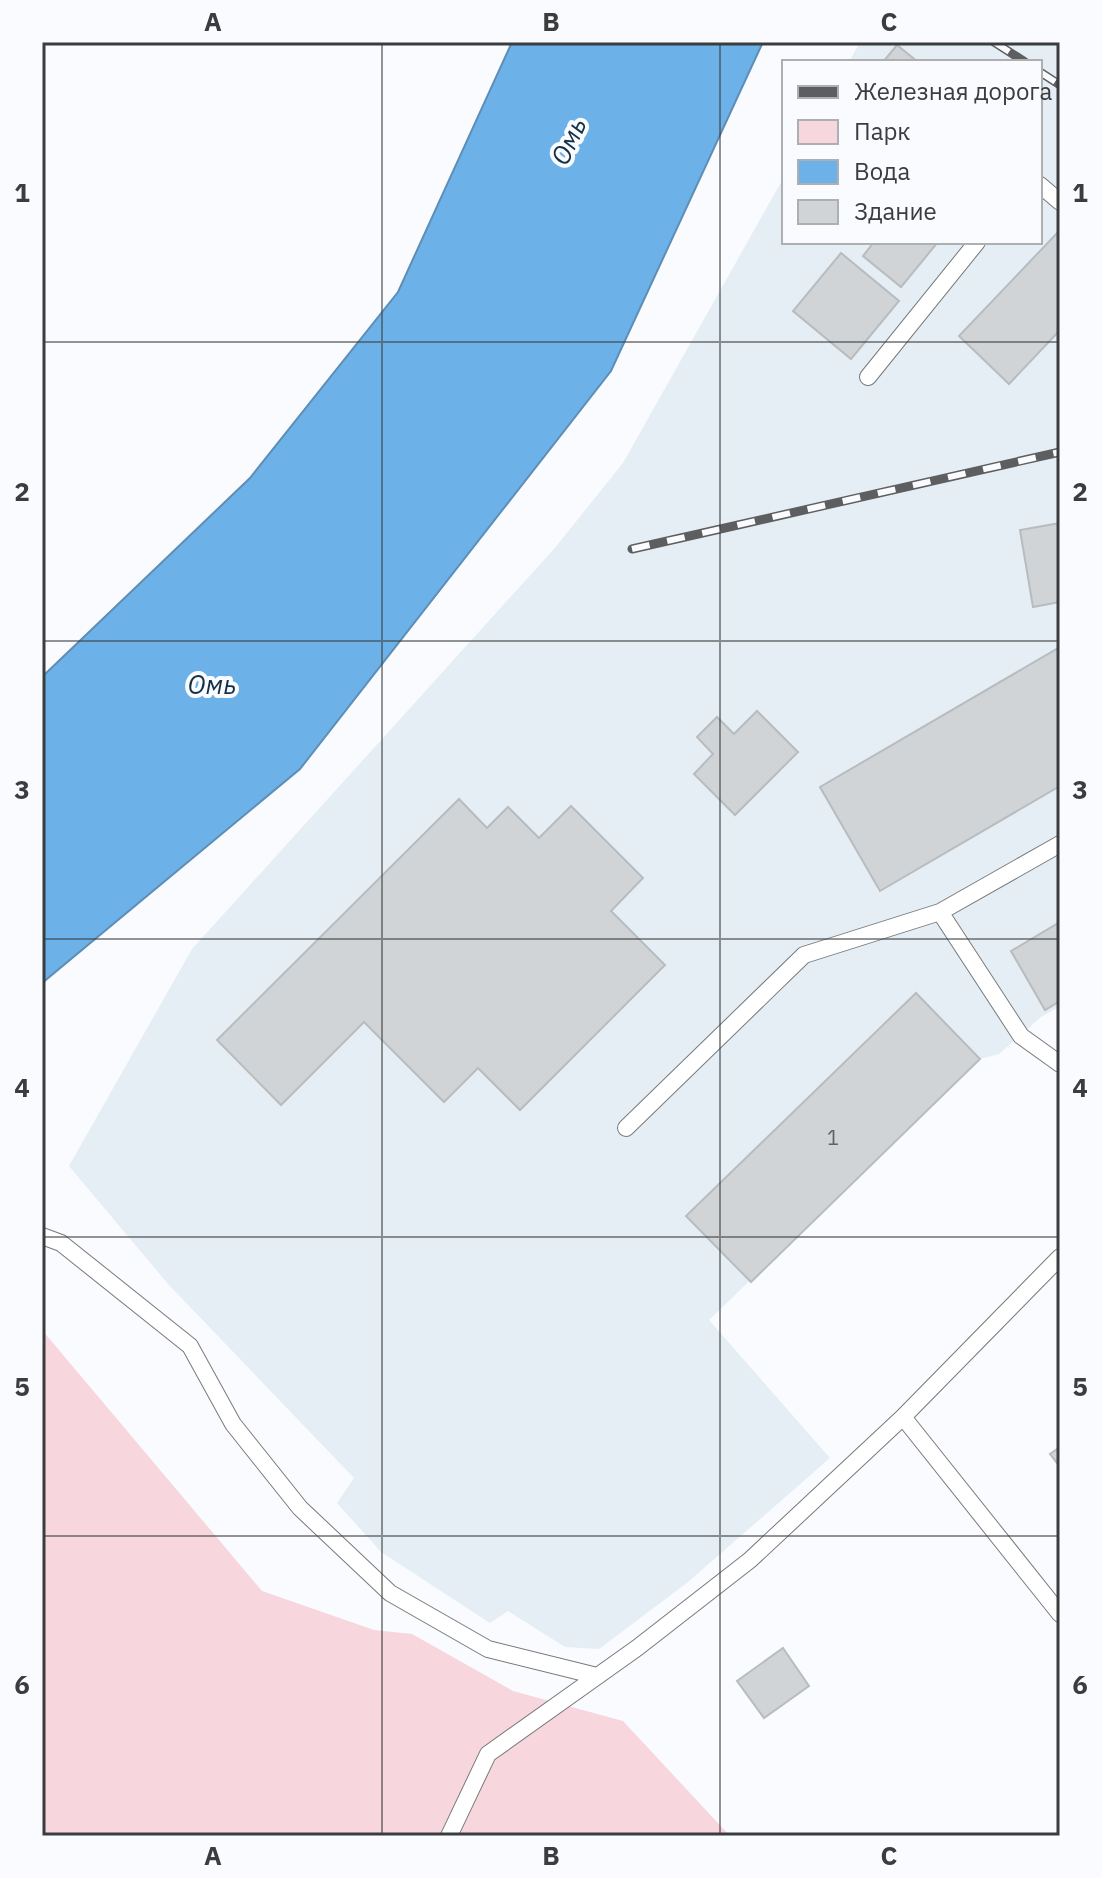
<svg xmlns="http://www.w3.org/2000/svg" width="1102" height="1878" viewBox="0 0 1102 1878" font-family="'IBM Plex Sans',sans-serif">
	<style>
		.built { fill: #e5eef4 }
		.green { fill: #f7d6dd }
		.water { fill: #6db1e9; stroke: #5e8eb5; stroke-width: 2 }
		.building { fill: #d1d4d6; stroke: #b9bcbe; stroke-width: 2 }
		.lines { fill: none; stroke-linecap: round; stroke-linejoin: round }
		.service-casing { stroke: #77797b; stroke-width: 18 }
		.service { stroke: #fff; stroke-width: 16 }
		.rail-casing { stroke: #5d5e5f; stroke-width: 9 }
		.rail { stroke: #f9fbfe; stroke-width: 6; stroke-dasharray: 18; stroke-linecap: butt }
		.grid { fill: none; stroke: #3b3c3d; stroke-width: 2; stroke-opacity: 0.55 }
		.labels { text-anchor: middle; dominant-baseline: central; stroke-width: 8; stroke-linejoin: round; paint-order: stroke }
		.number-label { font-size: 20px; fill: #606263 }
		.water-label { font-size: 26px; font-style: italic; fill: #123047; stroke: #f9fbfe }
		.neatline { fill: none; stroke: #3b3c3d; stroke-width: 3 }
		.grid-label { font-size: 26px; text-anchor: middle; font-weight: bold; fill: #3b3c3d }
	</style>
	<rect width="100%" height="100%" fill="#f9fbfe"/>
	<path class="built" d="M860 42H1060V1006L1041 1017 999 1054 980 1059 709 1320 830 1458 688 1582 599 1649 565 1647 508 1611 490 1623 381 1552 337 1503 354 1478 168 1284 69 1166 192 949 554 549 623 463 784 177V242H1040V62H849Z"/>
	<path class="green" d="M42 1330 262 1591 374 1630 412 1634 513 1691 623 1721 730 1836H42Z"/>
	<path class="water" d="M512 42H763L611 371 300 769 42 983V677L250 478 398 292Z"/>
	<path class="building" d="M897 45 918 62H883Z
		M1060 230V330L1009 384 959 336Z
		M874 242H938L901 287 863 256Z
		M841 253 899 301 851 359 793 311Z
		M1060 523V602L1033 607 1020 530Z
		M1060 647V786L880 891 820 787Z
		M757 711 798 752 735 815 694 774 713 754 697 737 717 717 734 734Z
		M459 799 487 828 508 807 539 838 571 806 643 878 611 911 665 965 520 1110 478 1068 444 1102 364 1022 281 1105 217 1040Z
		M1060 922V1001L1045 1010 1011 951Z
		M916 993 980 1059 751 1282 686 1216Z
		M1060 1447V1467L1050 1454Z
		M783 1648 809 1686 764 1718 737 1681Z"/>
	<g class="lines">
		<defs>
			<path id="service" d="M1040 185 1060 202
				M868 377 977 242
				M1060 844 940 912 1021 1036 1060 1064
				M626 1128 804 955 940 912
				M42 1236 61 1243 190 1346 233 1424 300 1508 390 1593 488 1649 597 1676
				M1060 1257 903 1417 1060 1614
				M449 1836 488 1754 637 1648 750 1560 903 1417"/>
		</defs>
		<use href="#service" class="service-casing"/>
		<use href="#service" class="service"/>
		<defs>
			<path id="rail" d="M994 42 1025 62
				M1040 72 1060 85
				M632 549 1060 452"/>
		</defs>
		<use href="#rail" class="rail-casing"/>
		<use href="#rail" class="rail"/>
	</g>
	<path class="grid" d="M382 42V1836M720 42V1836M42 342H1060M42 641H1060M42 939H1060M42 1237H1060M42 1536H1060"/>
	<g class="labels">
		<g class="number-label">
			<text x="833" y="1137">1</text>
		</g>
		<g class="water-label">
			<text transform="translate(568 141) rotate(-65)">Омь</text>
			<text x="212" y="684">Омь</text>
		</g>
	</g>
	<rect width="1102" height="1878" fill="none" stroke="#f9fbfe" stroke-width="88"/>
	<rect x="782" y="60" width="260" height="184" fill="#f9fbfe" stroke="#adafb1" stroke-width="2"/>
	<rect x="798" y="86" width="40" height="12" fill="#5d5e5f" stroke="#adafb1" stroke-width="2"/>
	<text x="854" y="100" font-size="24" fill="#3b3c3d">Железная дорога</text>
	<rect x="798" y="120" width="40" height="24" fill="#f7d6dd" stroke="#adafb1" stroke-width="2"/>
	<text x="854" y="140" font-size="24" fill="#3b3c3d">Парк</text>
	<rect x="798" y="160" width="40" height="24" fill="#6db1e9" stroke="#adafb1" stroke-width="2"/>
	<text x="854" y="180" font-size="24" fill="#3b3c3d">Вода</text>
	<rect x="798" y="200" width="40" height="24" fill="#d1d4d6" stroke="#adafb1" stroke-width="2"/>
	<text x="854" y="220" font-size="24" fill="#3b3c3d">Здание</text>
	<rect x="44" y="44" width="1014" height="1790" class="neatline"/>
	<g class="grid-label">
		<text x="213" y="31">A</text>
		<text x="551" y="31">B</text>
		<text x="889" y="31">C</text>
		<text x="22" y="202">1</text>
		<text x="1080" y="202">1</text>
		<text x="22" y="501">2</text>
		<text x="1080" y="501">2</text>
		<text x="22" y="799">3</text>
		<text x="1080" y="799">3</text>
		<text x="22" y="1097">4</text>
		<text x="1080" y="1097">4</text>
		<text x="22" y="1396">5</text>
		<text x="1080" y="1396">5</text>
		<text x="22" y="1694">6</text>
		<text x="1080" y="1694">6</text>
		<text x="213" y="1865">A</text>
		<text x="551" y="1865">B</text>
		<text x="889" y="1865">C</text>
	</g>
</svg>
